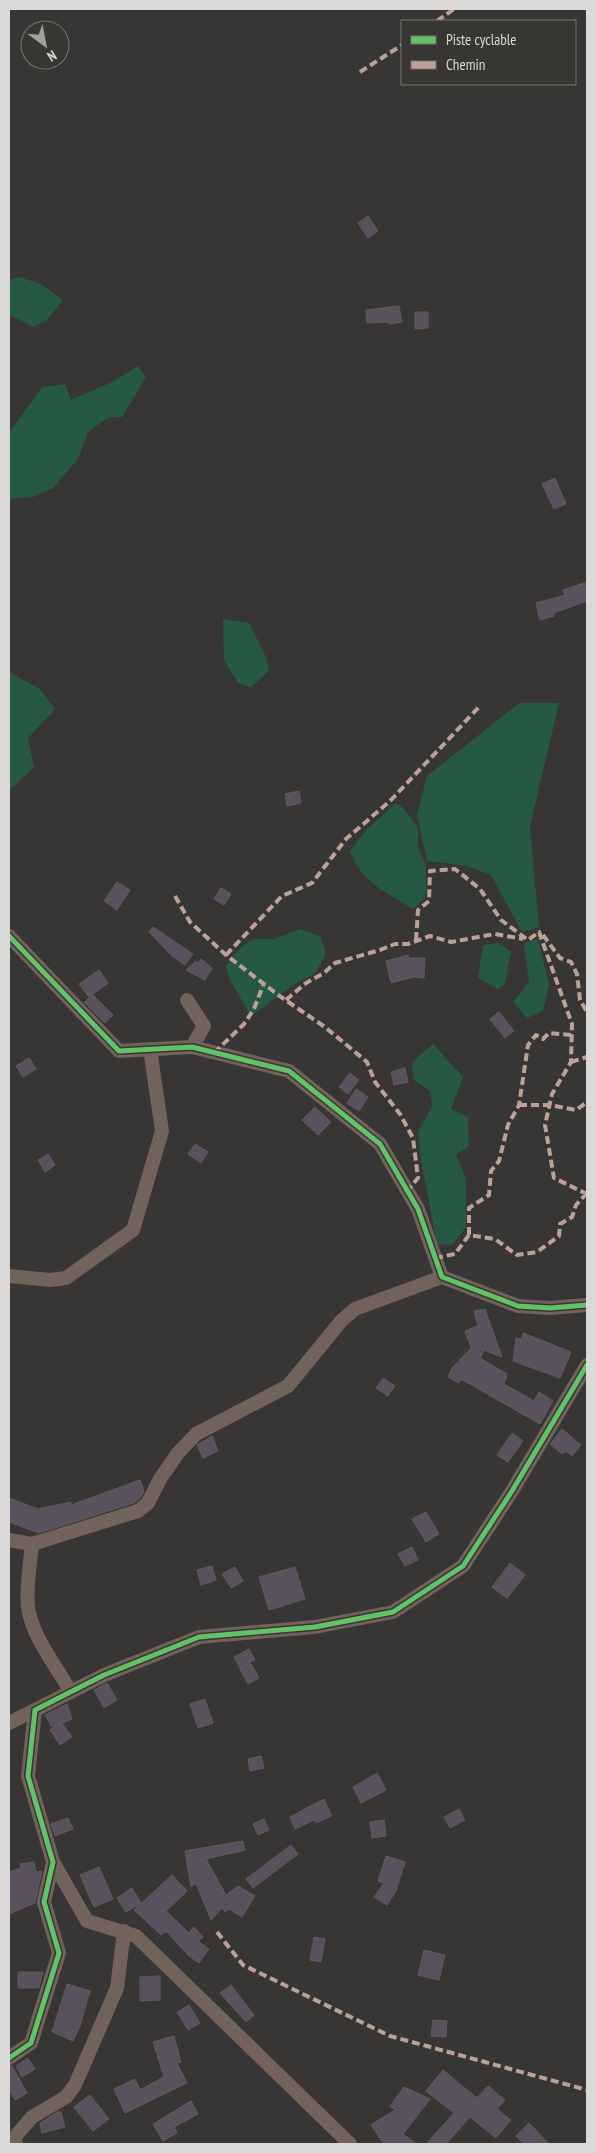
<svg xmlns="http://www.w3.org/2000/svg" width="596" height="2153" viewBox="0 0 596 2153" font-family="'PT Sans Narrow',sans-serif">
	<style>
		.green { fill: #265944 }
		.building { fill: #59515d; stroke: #5e5c5d }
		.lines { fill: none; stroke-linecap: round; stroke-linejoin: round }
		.minor { stroke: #71625b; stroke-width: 14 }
		.quiet { stroke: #bda197; stroke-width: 4; stroke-dasharray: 8 4; stroke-linecap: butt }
		.cycleway-casing { stroke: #383633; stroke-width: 8 }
		.cycleway { stroke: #61c268; stroke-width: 5 }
	</style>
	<rect width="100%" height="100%" fill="#373634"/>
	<path class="green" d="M19 277 41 284 63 300 46 321 33 327 12 316 9 318V280Z
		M138 366 146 377 122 417H109L88 432 78 459 53 488 33 497 9 499V433L42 387 65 384 71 400 112 382Z
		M223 619 249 623 266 657 269 671 251 687 238 683 224 660Z
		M9 672 40 689 55 709 28 738 34 768 9 790Z
		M519 703H559L530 826 539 927 522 932 491 875 467 866 427 861 417 815 427 776Z
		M396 803 402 807 418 827V848L426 866V892L424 899 413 909C387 893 360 881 350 851L366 830Z
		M300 929 320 936 325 949V956L315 973 292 986 251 1016 230 980 226 967 229 961 243 945 254 939H275Z
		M538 939 549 985 543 1011 527 1018 513 1002 529 982 524 943Z
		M498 943 511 951 505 984 498 989 478 978 483 945Z
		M433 1044 463 1077 451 1109 468 1117 469 1146 456 1155 466 1179V1227L452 1245 437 1244 421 1160 418 1132 432 1106 430 1091 414 1080 412 1062Z"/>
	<path class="building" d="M368 216 378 231 368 238 358 223Z
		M399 306 402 322 389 324V322L367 323 366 310Z
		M415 312H428V328L415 329Z
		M555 478 566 504 554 509 542 484Z
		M587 582V601L553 613 554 616 540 620 536 603 565 595 563 590Z
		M299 791 301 803 287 806 285 794Z
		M117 882 130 890 117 910 104 901Z
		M221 888 231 894 224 905 214 899Z
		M153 927 193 954 185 965 172 956 149 932Z
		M408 955 409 958H425L424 978 414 977 391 983 386 961Z
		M201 959 212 968 205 980 186 970 196 961 198 963Z
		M99 970 108 983 89 997 79 984Z
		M93 995 113 1015 105 1023 84 1002Z
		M499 1012 514 1031 505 1038 490 1019Z
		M29 1058 36 1069 23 1077 16 1066Z
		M405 1068 408 1082 394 1085 391 1072Z
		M350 1073 359 1080 348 1094 339 1087Z
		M356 1089 368 1097 359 1111 347 1103Z
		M315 1107 331 1122 318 1135 302 1120Z
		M195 1144 208 1152 201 1163 188 1154Z
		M48 1154 55 1165 45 1172 38 1160Z
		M485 1309 502 1357 484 1350 480 1358 507 1374 504 1384 534 1401 539 1392 553 1401 540 1424 461 1379 459 1383 448 1377 452 1368 471 1348 465 1331 478 1326 474 1311Z
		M523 1333 571 1352 560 1378 513 1361 516 1338 522 1339Z
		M383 1378 395 1386 388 1396 376 1388Z
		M562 1429 581 1445 572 1456 566 1451 562 1454 550 1444Z
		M512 1433 523 1441 508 1462 497 1455Z
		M212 1436 218 1451 203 1458 197 1445Z
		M140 1480 144 1491 141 1497 134 1503 39 1533 9 1522V1498L38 1509 71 1502V1505Z
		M426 1512 439 1534 426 1542 412 1519Z
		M412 1547 418 1560 405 1566 398 1554Z
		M510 1563 525 1575 507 1598 492 1587Z
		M212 1566 216 1580 201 1585 197 1570Z
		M235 1567 243 1581 231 1588 222 1574Z
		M295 1567 305 1599 269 1610 259 1577Z
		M249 1649 255 1660 250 1662 259 1678 248 1684 234 1657Z
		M107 1683 117 1700 104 1708 94 1690Z
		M205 1699 213 1723 198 1728 190 1704Z
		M67 1704 72 1719 52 1727 45 1715Z
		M62 1723 72 1737 60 1745 50 1730Z
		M261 1756 264 1768 250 1771 248 1759Z
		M377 1773 386 1790 361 1803 353 1787Z
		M324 1799 332 1816 316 1823 314 1820 295 1829 290 1817Z
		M459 1809 465 1820 450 1828 444 1817Z
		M68 1818 73 1829 55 1836 51 1824Z
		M264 1819 269 1830 258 1835 253 1824Z
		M384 1820 386 1836 372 1838 370 1822Z
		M243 1841 245 1850 206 1859 226 1895 238 1886 255 1896 242 1917 229 1909 225 1912 222 1908 211 1920 196 1883 191 1887 185 1851Z
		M291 1845 298 1854 253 1888 246 1879Z
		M386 1856 405 1862 396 1891 387 1905 374 1897 384 1883 378 1881Z
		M34 1862 36 1872 42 1871 35 1903 9 1914V1872L21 1868 20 1864Z
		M99 1867 113 1899 94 1907 80 1875Z
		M172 1875 187 1891 166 1911 189 1933 194 1927 203 1937 198 1941 209 1949 199 1963 188 1955 166 1931 161 1935 134 1910Z
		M132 1888 141 1903 126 1912 117 1898Z
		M314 1937 325 1939 321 1962 310 1960Z
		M424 1950 445 1955 439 1980 418 1975Z
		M18 1972H43L39 1988H18Z
		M160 1976V2000L140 2001V1977Z
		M67 1984 90 1991 80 2026 73 2041 52 2032Z
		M231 1985 254 2015 246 2022 220 1993Z
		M189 2005 200 2023 188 2030 177 2012Z
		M433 2020 447 2021 446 2037 431 2036Z
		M174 2036 181 2062 177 2063 187 2083 125 2113 114 2089 135 2079 140 2090 164 2077 153 2042Z
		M28 2058 35 2069 22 2077 16 2066Z
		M12 2066 27 2093 15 2100 9 2090V2067Z
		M443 2070 477 2098 488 2086 505 2100 497 2109 511 2120 496 2138 470 2117 446 2144H426L454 2113 426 2091Z
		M404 2087 430 2099 403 2134 416 2144H384L371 2125 395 2110 390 2106Z
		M90 2095 109 2119 93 2131 74 2107Z
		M191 2101 198 2114 174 2127 177 2133 163 2141 153 2124Z
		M57 2112H61L65 2127 42 2133 40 2123Z
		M529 2123 549 2144H524L516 2136Z"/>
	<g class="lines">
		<path class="minor" d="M9 936 119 1051 192 1047 289 1071 380 1144 418 1209 442 1277 518 1306 550 1308 587 1305
			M187 1000 204 1026 192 1047
			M9 1276 50 1280 66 1278 133 1230 162 1131 150 1049
			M9 1540 32 1544 138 1511 148 1503 160 1479 178 1453 196 1434 288 1386 342 1320 355 1309 442 1277
			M32 1544C30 1565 26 1587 28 1607 32 1637 56 1665 70 1691
			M9 1723 35 1710
			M53 1862 87 1921 136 1936 350 2144
			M9 2058 31 2043 59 1953 44 1902 53 1862 28 1776 35 1710 104 1675 199 1637 315 1627 393 1612 463 1566 512 1491 587 1365
			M16 2144 14 2138 32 2117 66 2097 75 2085 117 1988 124 1931"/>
		<path class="quiet" d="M437 21 454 9
			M360 72 402 45
			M175 896 190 922 226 955 281 997 325 1027 367 1062 375 1082 400 1114 413 1138 418 1178 407 1191
			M543 935 560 958 571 962 577 974 580 1000 587 1012
			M416 940 418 910 429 901 430 871 455 869 480 889 501 920 528 940 539 932 572 1024 571 1062 552 1094 545 1125 554 1178 587 1194
			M226 955 282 896 312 883 346 839 390 801 479 707
			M286 1000 306 983 324 973 335 963 380 950 395 944H408L430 936 451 942 495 934 523 939
			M214 1053 244 1024 254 1009 264 983
			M571 1062 587 1057
			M519 1105H550L576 1110 587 1102
			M469 1235V1208L489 1195 491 1171 499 1161 508 1125 519 1105 528 1045 536 1035 543 1039 549 1033 571 1035
			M435 1258 455 1254 469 1235 495 1239 517 1255 537 1252 559 1236 560 1224 572 1217 576 1205 586 1194
			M217 1932 243 1965 390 2036 587 2090"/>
		<defs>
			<path id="cycleway" d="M9 936 119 1051 192 1047 289 1071 380 1144 418 1209 442 1277 518 1306 550 1308 587 1305
				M9 2058 31 2043 59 1953 44 1902 53 1862 28 1776 35 1710 104 1675 199 1637 315 1627 393 1612 463 1566 512 1491 587 1365"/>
		</defs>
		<use href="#cycleway" class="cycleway-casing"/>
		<use href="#cycleway" class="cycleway"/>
	</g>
	<rect width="596" height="2153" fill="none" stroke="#dbd9d8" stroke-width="20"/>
	<rect x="401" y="20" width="175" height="65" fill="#383633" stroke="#797775"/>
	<rect x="411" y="36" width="25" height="8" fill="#61c268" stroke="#797775"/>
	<text x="446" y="45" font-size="15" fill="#dbd9d8">Piste cyclable</text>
	<rect x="411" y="61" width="25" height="8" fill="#bda197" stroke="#797775"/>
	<text x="446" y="70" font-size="15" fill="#dbd9d8">Chemin</text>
	<g transform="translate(45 45) rotate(148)"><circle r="24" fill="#383633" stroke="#797775"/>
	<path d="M0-4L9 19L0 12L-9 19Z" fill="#a2a09f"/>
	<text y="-8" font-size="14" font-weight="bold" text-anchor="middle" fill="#dbd9d8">N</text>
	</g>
</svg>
